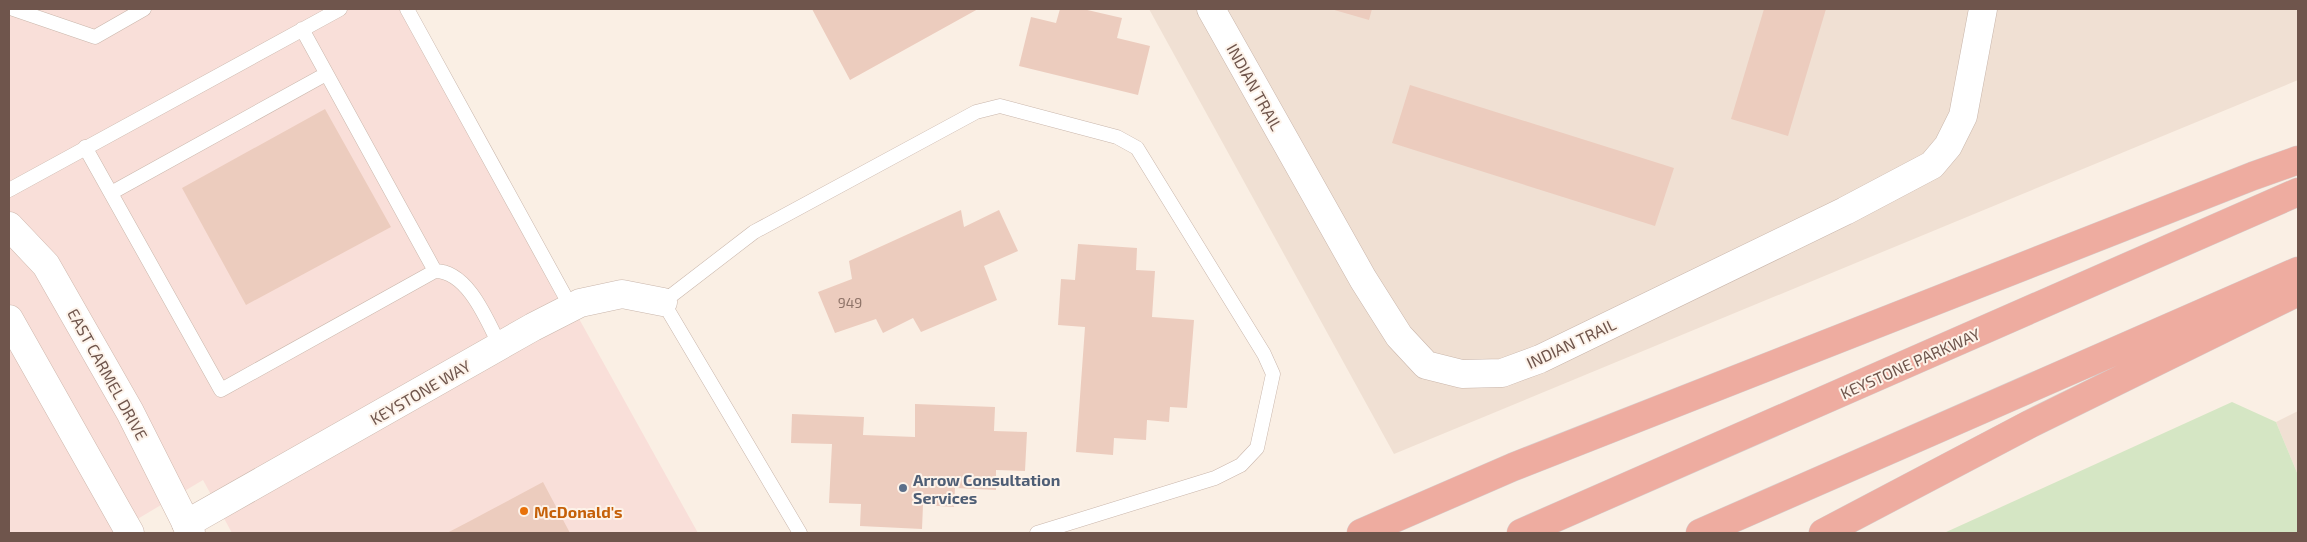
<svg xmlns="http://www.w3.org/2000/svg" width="2307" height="542" viewBox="0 0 2307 542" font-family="'Exo 2',sans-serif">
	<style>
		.residential { fill: #f0e0d3 }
		.commercial { fill: #f9dfd9 }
		.green { fill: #d5e6c4 }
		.building { fill: #ecccbe }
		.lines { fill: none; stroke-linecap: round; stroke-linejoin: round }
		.lane-casing { stroke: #c9b6ab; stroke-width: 15 }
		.street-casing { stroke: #c9b6ab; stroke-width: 29 }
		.secondary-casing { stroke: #ceb7ac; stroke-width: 29 }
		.highway-casing { stroke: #d7cfcd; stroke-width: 29 }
		.lane { stroke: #fff; stroke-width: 14 }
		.street { stroke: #fff; stroke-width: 28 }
		.secondary { stroke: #fff; stroke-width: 28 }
		.highway { stroke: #eeaca0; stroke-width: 28 }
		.service-dot { fill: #5c6f8a; stroke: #fdf3ea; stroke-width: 2 }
		.food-dot { fill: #e8710a; stroke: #fdf3ea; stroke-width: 2 }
		.labels { text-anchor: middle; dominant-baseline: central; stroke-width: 4; stroke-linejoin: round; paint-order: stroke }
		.number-label { font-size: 14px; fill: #8e7368 }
		.street-label { font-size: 16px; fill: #6f554c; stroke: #fdf3ea }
		.service-label { font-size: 16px; font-weight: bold; fill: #4e5e75; stroke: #fdf3ea; text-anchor: start }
		.food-label { font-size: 16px; font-weight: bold; fill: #c56008; stroke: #fdf3ea; text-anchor: start }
	</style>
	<rect width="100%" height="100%" fill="#faefe4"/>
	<path class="residential" d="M1149 9H2298V80L1394 454Z
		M2298 411V475L2276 422Z"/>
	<path class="commercial" d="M9 9H407L698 533H232L203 480 114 533H9Z"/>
	<path class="green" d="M2232 402 2276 422 2298 475V533H1944Z"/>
	<path class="building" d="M812 9H978L850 80Z
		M1060 9H1083L1122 18 1117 38 1150 46 1138 95 1019 66 1031 17 1056 23Z
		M1331 9H1372L1369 20Z
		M1764 9H1826L1788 136 1731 119Z
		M1410 85 1674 168 1655 226 1392 143Z
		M325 109 391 227 246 305 182 188Z
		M961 210 964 227 999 210 1018 251 984 266 997 300 921 332 913 318 883 333 876 319 835 333 818 292 852 279 849 261Z
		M1078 244 1137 248 1136 270 1155 271 1152 317 1194 320 1187 408 1170 407 1169 422 1147 420 1146 440 1114 438 1113 455 1076 452 1085 327 1058 325 1061 279 1075 280Z
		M915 404 995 407 994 431 1027 432 1025 471 996 470V490L955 488 954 507 923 505 922 529 860 526 861 504 829 503 832 444 791 443 792 414 864 417 863 435 915 437Z
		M543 482 570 533H447L470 521Z"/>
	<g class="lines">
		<defs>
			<path id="lane" d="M13 9 95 37 144 9
				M407 9 571 307
				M85 147 221 390 435 271 302 29
				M9 190 340 9
				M111 193 326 74
				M435 271C468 271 487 320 500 346
				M800 533 663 302 754 232 976 112 1000 106 1117 137 1137 148 1264 354 1273 374 1257 448 1241 465 1215 478 1037 533"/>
			<path id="street" d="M1211 9 1363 279 1399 336 1426 365 1462 374 1502 373 1540 359 1845 211 1932 165 1948 146 1963 116 1983 9
				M186 524 533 327 580 303 622 294 663 302"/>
			<path id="secondary" d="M9 226 46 265 130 412 191 533
				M9 319 130 533"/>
			<path id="highway" d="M1361 533 1513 467 2253 176 2298 160
				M1521 533 2298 192
				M1700 533 2298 271
				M1823 533 2030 424 2298 292"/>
		</defs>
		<use href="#lane" class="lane-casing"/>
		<use href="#street" class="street-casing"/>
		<use href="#secondary" class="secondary-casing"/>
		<use href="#highway" class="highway-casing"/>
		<use href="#lane" class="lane"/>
		<use href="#street" class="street"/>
		<use href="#secondary" class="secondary"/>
		<use href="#highway" class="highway"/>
	</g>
	<circle class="service-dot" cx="903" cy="488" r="5"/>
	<circle class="food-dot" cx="524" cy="511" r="5"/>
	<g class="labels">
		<g class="number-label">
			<text x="850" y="302">949</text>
		</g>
		<g class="street-label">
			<text transform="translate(1255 87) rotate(61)">INDIAN TRAIL</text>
			<text transform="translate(1571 343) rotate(-25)">INDIAN TRAIL</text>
			<text transform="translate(1910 363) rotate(-24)">KEYSTONE PARKWAY</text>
			<text transform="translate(108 374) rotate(61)">EAST CARMEL DRIVE</text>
			<text transform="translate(420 392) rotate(-30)">KEYSTONE WAY</text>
		</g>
		<g class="service-label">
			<text x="913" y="479">Arrow Consultation<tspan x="913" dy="18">Services</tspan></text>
		</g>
		<g class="food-label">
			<text x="534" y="511">McDonald's</text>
		</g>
	</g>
	<rect width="2307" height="542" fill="none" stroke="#6f554c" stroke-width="20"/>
</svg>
